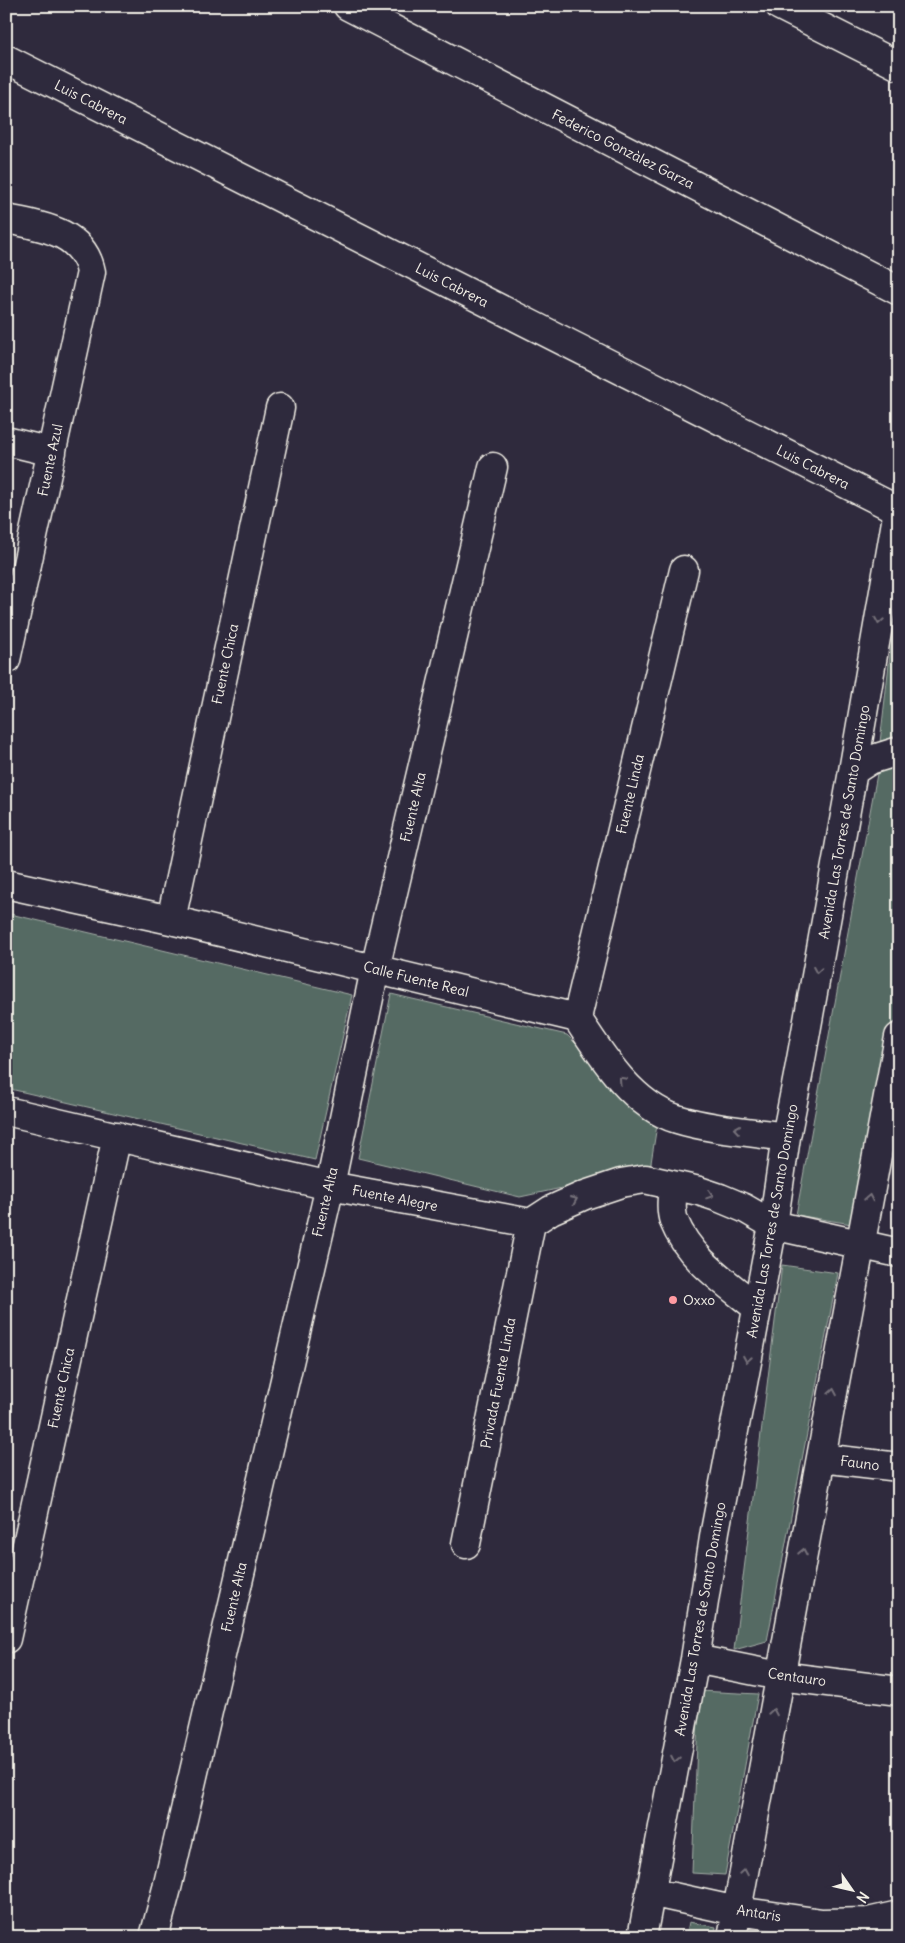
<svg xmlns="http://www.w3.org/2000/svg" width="905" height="1943" viewBox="0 0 905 1943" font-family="Delius,sans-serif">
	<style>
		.green { fill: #546a64; stroke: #a4aea6 }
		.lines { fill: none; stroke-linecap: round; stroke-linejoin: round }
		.minor-casing { stroke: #f4f1e8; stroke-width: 31 }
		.minor { stroke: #2f2a3d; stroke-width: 28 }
		.oneway { stroke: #747079 }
		.poi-dot { fill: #ff9aa2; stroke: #2f2a3d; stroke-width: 2 }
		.labels { text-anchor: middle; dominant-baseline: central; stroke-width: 4.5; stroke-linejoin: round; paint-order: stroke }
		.street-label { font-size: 14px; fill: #f4f1e8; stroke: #2f2a3d }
		.poi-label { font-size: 14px; fill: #f4f1e8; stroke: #2f2a3d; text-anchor: start }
	</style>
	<rect width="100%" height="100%" fill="#2f2a3d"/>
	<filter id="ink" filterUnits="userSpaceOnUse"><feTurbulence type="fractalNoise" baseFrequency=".02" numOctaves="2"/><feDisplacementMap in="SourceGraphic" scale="10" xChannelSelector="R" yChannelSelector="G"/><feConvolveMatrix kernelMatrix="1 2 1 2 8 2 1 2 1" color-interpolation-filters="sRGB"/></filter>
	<g filter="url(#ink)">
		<path class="green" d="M899 577V747L879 751Z
			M892 760H899V1003L858 1225 796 1215 877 774Z
			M6 913 352 995 315 1160 6 1088Z
			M391 994 567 1035 657 1125 650 1169 520 1197 358 1158Z
			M782 1265 838 1273 767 1641 734 1650Z
			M699 1691 758 1694 725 1875 692 1873Z
			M689 1922 716 1927 714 1937H686Z"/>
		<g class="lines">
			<defs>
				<path id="minor" d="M348 6 899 291
					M780 6 899 66
					M6 59 898 510
					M6 219C41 226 83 231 91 272L6 660
					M6 441 52 452
					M853 771 870 760 899 751
					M6 884 171 920 577 1018C601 1055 632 1105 677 1119 709 1129 751 1132 786 1137
					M171 920 280 408
					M577 1018 684 570
					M6 1111 330 1186 531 1223 551 1210 585 1195 621 1183 645 1179 699 1191 720 1198 744 1208 773 1225 899 1253
					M673 1186C672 1197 670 1210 674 1221 689 1259 727 1283 757 1308
					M821 1458 899 1467
					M466 1544 531 1223
					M6 1639 117 1136
					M695 1659 780 1676 899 1691
					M650 1892 737 1911 822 1923 868 1922 899 1915
					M154 1937 167 1888 330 1186 375 969 493 467
					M642 1937 695 1659 715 1531 773 1225 786 1137 798 1076 853 771 899 504
					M732 1937 899 1037"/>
			</defs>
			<use href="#minor" class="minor-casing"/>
			<use href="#minor" class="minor"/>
		</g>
		<defs><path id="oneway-chevron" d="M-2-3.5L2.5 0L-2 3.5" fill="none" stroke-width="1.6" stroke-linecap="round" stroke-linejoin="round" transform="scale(1.25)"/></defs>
		<g class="oneway">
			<use href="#oneway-chevron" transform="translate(879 621) rotate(100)"/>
			<use href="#oneway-chevron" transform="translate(817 970) rotate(100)"/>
			<use href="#oneway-chevron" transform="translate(622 1080) rotate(-133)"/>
			<use href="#oneway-chevron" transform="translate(737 1129) rotate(-172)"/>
			<use href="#oneway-chevron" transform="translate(710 1195) rotate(19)"/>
			<use href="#oneway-chevron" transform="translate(869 1198) rotate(-79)"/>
			<use href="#oneway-chevron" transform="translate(574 1200) rotate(-24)"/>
			<use href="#oneway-chevron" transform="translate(747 1359) rotate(100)"/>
			<use href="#oneway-chevron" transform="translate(833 1392) rotate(-80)"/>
			<use href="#oneway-chevron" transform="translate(803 1552) rotate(-79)"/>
			<use href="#oneway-chevron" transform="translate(773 1712) rotate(-80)"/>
			<use href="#oneway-chevron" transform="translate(675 1759) rotate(101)"/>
			<use href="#oneway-chevron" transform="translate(744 1872) rotate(-80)"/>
		</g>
	</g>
	<circle class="poi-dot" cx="673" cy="1300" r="5"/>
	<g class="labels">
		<g class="street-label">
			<text transform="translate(91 102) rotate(27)">Luis Cabrera</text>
			<text transform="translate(623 149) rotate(27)">Federico Gonzàlez Garza</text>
			<text transform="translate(452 285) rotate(27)">Luis Cabrera</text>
			<text transform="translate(50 460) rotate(-78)">Fuente Azul</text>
			<text transform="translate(813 467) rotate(27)">Luis Cabrera</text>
			<text transform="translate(225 664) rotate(-78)">Fuente Chica</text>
			<text transform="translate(630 794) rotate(-77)">Fuente Linda</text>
			<text transform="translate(413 807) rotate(-77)">Fuente Alta</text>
			<text transform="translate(844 822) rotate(-80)">Avenida Las Torres de Santo Domingo</text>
			<text transform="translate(416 979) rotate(14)">Calle Fuente Real</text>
			<text transform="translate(395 1198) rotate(11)">Fuente Alegre</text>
			<text transform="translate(325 1202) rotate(-77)">Fuente Alta</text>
			<text transform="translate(772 1221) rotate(-80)">Avenida Las Torres de Santo Domingo</text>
			<text transform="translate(498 1383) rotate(-79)">Privada Fuente Linda</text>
			<text transform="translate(61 1388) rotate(-78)">Fuente Chica</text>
			<text transform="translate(860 1463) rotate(7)">Fauno</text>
			<text transform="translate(234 1597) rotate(-77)">Fuente Alta</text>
			<text transform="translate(700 1619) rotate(-80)">Avenida Las Torres de Santo Domingo</text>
			<text transform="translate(797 1677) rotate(8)">Centauro</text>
			<text transform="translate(759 1913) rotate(9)">Antaris</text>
		</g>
		<g class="poi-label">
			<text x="683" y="1300">Oxxo</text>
		</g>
	</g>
	<rect width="905" height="1943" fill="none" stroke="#2f2a3d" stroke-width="25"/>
	<rect x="12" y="12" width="880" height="1918" fill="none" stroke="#f4f1e8" stroke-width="2" filter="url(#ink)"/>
	<g transform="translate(852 1890) rotate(124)" stroke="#2f2a3d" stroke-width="4" paint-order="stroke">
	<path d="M0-4L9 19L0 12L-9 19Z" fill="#f4f1e8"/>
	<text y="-8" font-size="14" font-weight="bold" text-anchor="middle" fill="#f4f1e8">N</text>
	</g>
</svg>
